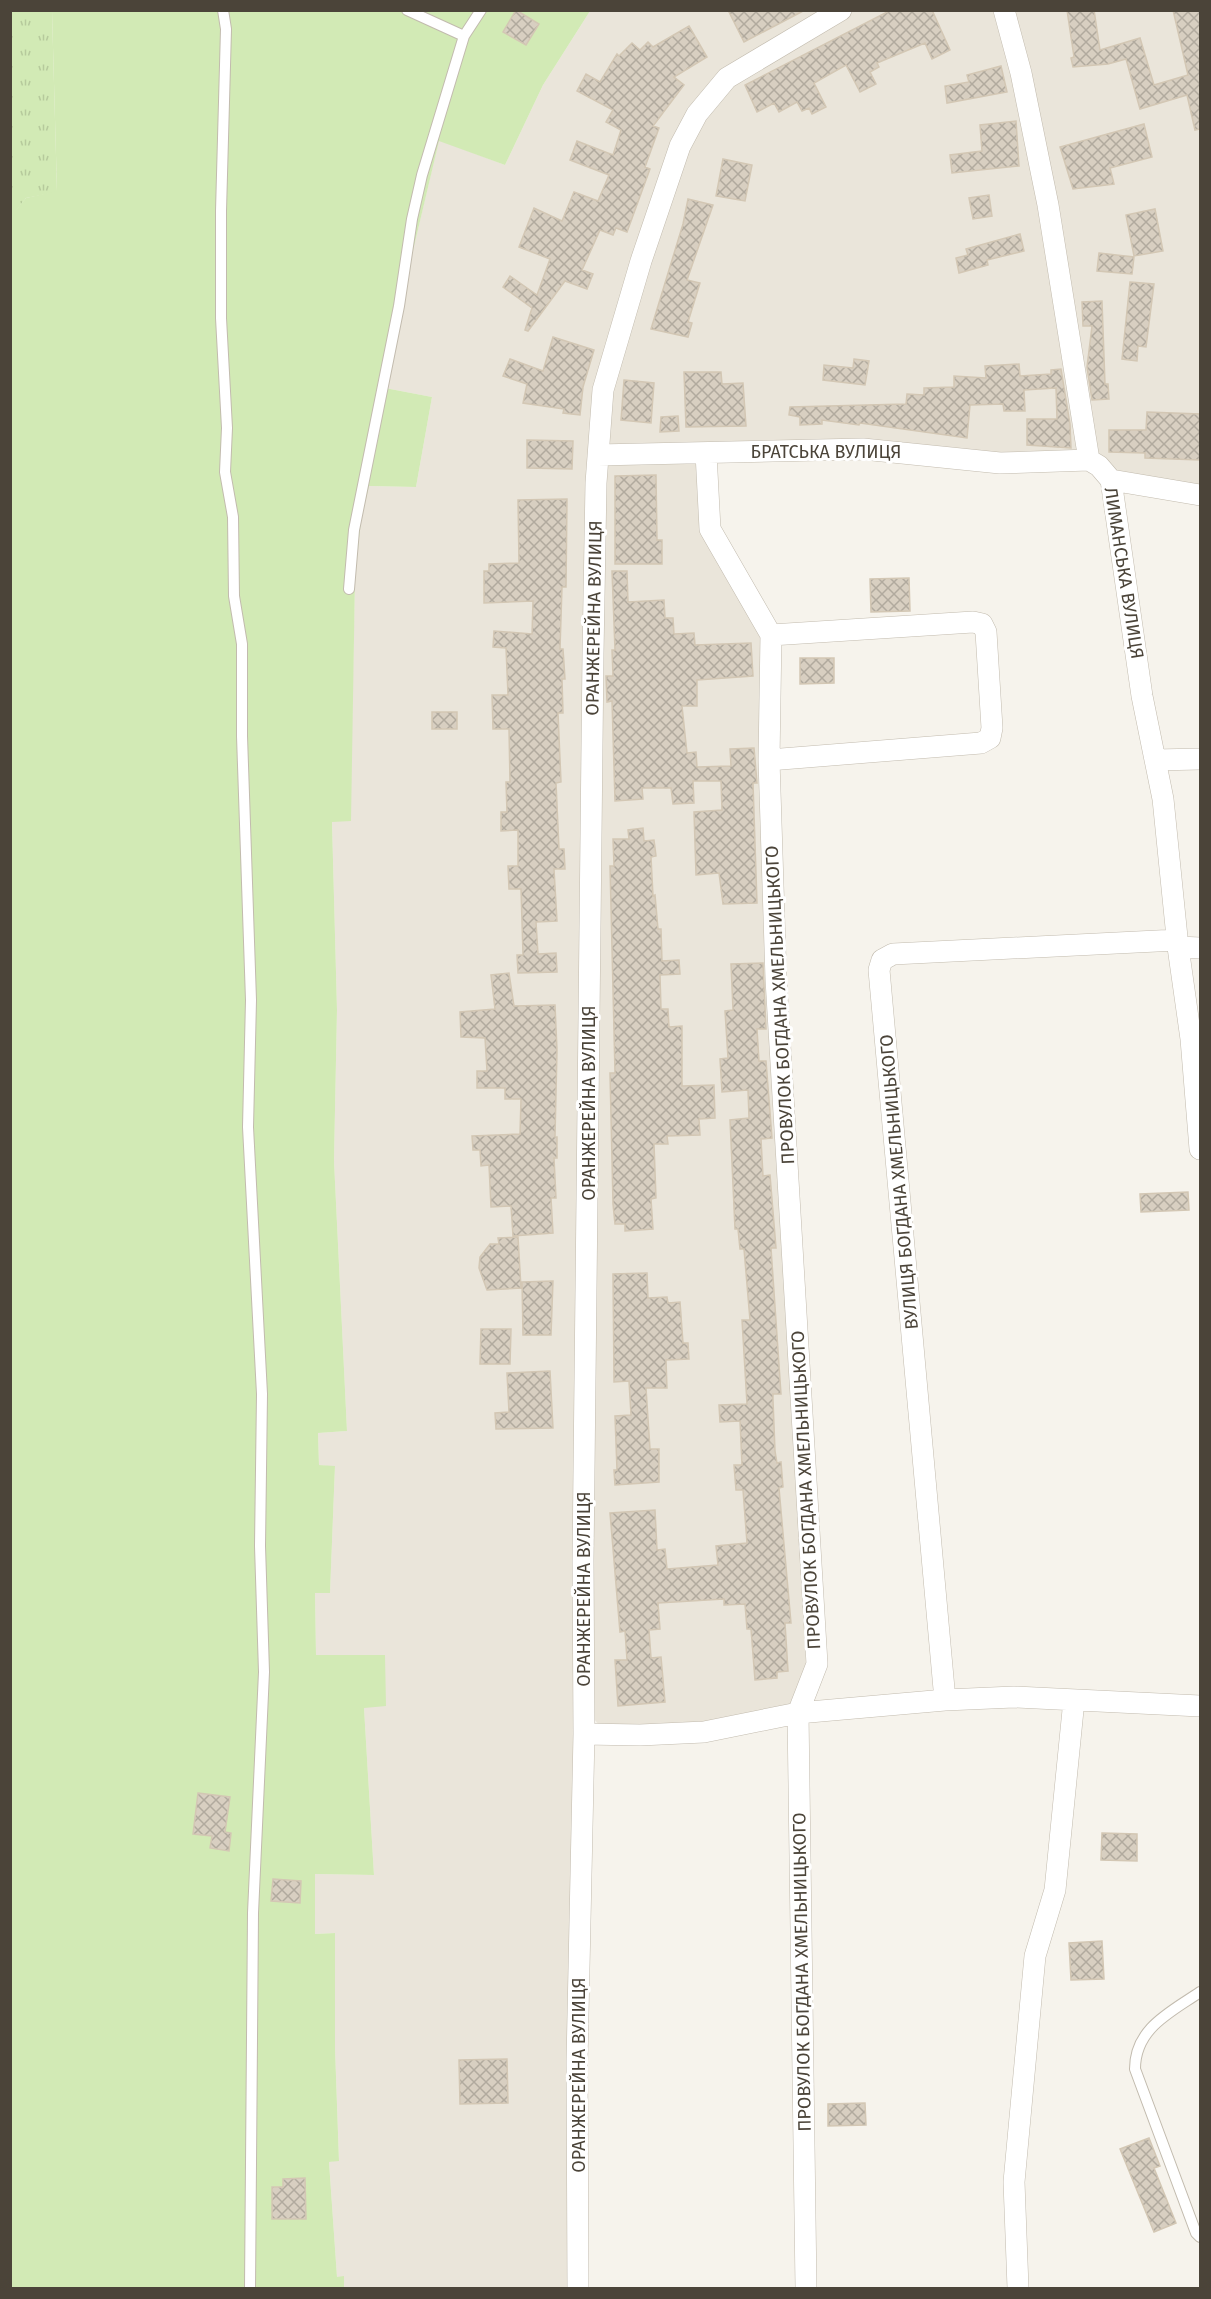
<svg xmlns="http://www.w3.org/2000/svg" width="1211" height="2299" viewBox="0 0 1211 2299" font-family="'Fira Sans',sans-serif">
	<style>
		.residential { fill: #eae5da }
		.grass { fill: url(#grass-tufts) }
		.garden { fill: #d2eab5 }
		.building { fill: url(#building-cross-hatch); stroke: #d3c7b4; stroke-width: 1.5 }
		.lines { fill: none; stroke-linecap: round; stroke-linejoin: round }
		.service-casing { stroke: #c2bbae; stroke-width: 12 }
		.minor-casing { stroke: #c2bbae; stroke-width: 22 }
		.service { stroke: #fff; stroke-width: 10 }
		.minor { stroke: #fff; stroke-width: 21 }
		.labels { text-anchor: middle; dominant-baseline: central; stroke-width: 6; stroke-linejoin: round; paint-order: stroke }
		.street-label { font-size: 18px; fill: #4b4439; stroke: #fff }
	</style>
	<defs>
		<pattern id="grass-tufts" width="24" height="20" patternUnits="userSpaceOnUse" patternTransform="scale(1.5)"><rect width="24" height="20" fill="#d2eab5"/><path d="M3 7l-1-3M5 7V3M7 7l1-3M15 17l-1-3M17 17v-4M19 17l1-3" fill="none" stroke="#b6ca9c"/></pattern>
		<pattern id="building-cross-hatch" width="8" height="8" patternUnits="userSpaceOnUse" patternTransform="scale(1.5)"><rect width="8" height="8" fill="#d8cfc1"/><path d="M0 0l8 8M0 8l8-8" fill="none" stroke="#b1aa9e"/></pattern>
	</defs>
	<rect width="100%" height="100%" fill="#f6f3ec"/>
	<path class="residential" d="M590 11H833L707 91 608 346 572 2288H344V2277H337L329 2162 339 2160 335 2048V1933L315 1934V1874L374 1875 364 1708 385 1656 316 1655 315 1593 330 1592 335 1467 319 1465 318 1433 347 1431 334 1161 337 1010 332 821H350L355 578 361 520 368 486 416 487 432 397 385 388 407 276 439 140 505 165 543 85Z
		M849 11H997L1016 76 1080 455 617 450 609 444V390L685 148 730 82Z
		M1010 11H1200V489L1125 477 1094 457Z
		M698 457 706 503 765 645 806 1668 803 1690 786 1709 737 1722 601 1727 593 1718 588 1561 604 466Z"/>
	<path class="grass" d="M11 11H52L57 192 26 198 11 217Z"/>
	<path class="garden" d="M52 11H590L543 85 505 165 439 141 407 276 385 388 432 397 416 487 369 486 361 520 355 578 351 821 332 822 337 1010 334 1161 347 1431 318 1433 319 1465 335 1466 330 1593H315L316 1655H385L386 1706 364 1708 374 1875 315 1874V1934L335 1933V2048L339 2161 329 2162 337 2277 344 2276V2288H11L10 217 26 198 57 191Z"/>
	<path class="building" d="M516 10 539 24 526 45 503 32Z
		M728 10H805L744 42Z
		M891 10H932L950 50 932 59 925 43 877 63 879 67 870 72 876 84 860 92 846 65 814 83 826 107 812 114 809 108 802 111 797 102 779 112 774 103 757 112 745 85Z
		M1067 10H1094L1100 50 1140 38 1154 85 1188 75 1173 10H1200V129L1195 130 1187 95 1140 109 1126 59 1108 64 1073 67 1071 58 1074 57Z
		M689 26 707 57 674 77 684 85 653 126 659 128 645 167 650 169 627 232 616 228 613 235 600 230 582 270 593 274 587 289 565 281 528 331 525 330 532 308 503 287 510 276 537 295 550 259 519 247 534 208 562 221 574 192 598 201 609 175 570 160 577 141 613 155 621 130 606 122 613 110 577 91 586 74 600 82 617 54 619 56 632 43 640 50 648 42 653 47Z
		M1001 66 1007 92 947 103 945 86 969 82 967 75Z
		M1016 121 1019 166 952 173 950 155 982 151 980 125Z
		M1144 124 1152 157 1110 168 1114 184 1073 189 1060 147Z
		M723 159 752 165 745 201 716 196Z
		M989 195 992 216 973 219 969 198Z
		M688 199 713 205 687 280 700 283 688 322 692 323 688 337 651 329 683 224Z
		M1155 209 1163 251 1134 256 1126 215Z
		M1020 234 1024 251 987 260 988 265 959 273 956 258 968 255 966 249Z
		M1099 253 1134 257 1132 274 1097 271Z
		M1130 282 1154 284 1146 347 1138 346 1137 361 1122 359Z
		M1102 301 1105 384H1108L1109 399 1092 400 1087 367 1092 326H1083L1082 302Z
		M553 337 594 350 583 387 580 415 563 413 564 409 523 403 527 384 503 376 510 359 543 371Z
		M854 359 869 361 865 385 823 380 824 365 853 368Z
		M1019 364 1020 376 1051 374V370L1061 369 1070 424 1071 448 1027 445V419H1057L1056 388 1024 390 1025 411H1004L1003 404 970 405 967 438 860 423 859 425 822 420V424L800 425V417L789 415 790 407 906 404 907 394 924 395V388L954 387V376L986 378 985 366Z
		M684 372H721L722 384 743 383 746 426 686 427Z
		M624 380 654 383 651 423 621 420Z
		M1147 412 1200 414V460L1145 458V453L1109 452V430H1146Z
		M678 416 679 431 660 432 661 417Z
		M527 440 573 441 572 469 527 468Z
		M656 475 657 540H662V564H615V476Z
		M567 499 566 587H562L560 649H563L565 679H562L563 713H558L561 782 556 783 559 849H564L565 869H554L557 921 536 922 538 954 556 953 557 972 518 973 517 955H523L521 889H509L508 866H518V830L501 831V812H507L506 782H510L509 729H493L492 695H508L506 648 493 647 494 631 532 634 533 601 484 603V571H489V564L519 563 518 500Z
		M612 571H627L628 602 664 600 665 618H673L674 634 694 633 695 645 751 643 753 676 697 680V706H682L687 753 696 752 697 767 731 766 730 749 754 748 757 783H753L757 903 723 904 719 873 696 875 694 812 722 810 721 781H693L694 803 673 804 671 788H642L643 799 615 801 612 701 607 702 606 676H613L612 650H615Z
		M909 578 910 611 871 612 870 579Z
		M800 658H834V683L800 684Z
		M432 712H457V729H432Z
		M643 828 644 841 654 840 656 856 651 857 653 896 655 895 658 929H661L662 961 679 960 680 974 660 975 661 1009H668L669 1027 682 1026V1086L714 1085 715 1118 699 1119 700 1135 667 1136 668 1144H654L656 1198 651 1199 653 1229 625 1231V1224H615L613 1204 610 1073H615L610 866H614L613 839H629L628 830Z
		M763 963 766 1029H757L759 1061H766L772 1138 761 1139 763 1176 770 1175 776 1248H771L781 1394H773V1400L775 1451 777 1463 781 1462 783 1487 779 1488 791 1623H785L788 1671 777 1672V1678L755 1680 751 1629H747L745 1604 724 1605V1599L658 1603 660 1629 649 1630 651 1658 661 1657 665 1702 618 1706 615 1660H627L625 1631 620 1632 610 1513 655 1510 657 1550 665 1549 667 1569 718 1565 716 1546 747 1543 743 1490H736L734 1465H742L740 1421 720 1422 719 1405 747 1404 742 1320H750L744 1249H740L738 1229H735L730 1120 749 1118 748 1090 722 1092 720 1059 728 1058 725 1011 733 1010 731 964Z
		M509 973 514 1006 555 1005 557 1050 555 1137H557V1158H554L556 1198H551L553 1233 513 1236 511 1206 491 1207 489 1165 481 1166 480 1150H473L472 1136 520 1134 521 1099H505V1088H477V1071H487L485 1038 461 1037 460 1012 495 1009 491 975Z
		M1188 1192 1189 1210 1141 1212 1140 1194Z
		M518 1237 521 1288 487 1290 479 1268 480 1257 490 1244H499L498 1238Z
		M647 1273 648 1298 667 1297 668 1303 680 1302 683 1343H688L689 1359 666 1360 667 1388H646L650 1449H659V1482L615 1485 614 1470H617L615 1416 631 1415 629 1381 614 1382 613 1274Z
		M553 1281 551 1335H523L522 1282Z
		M481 1329H511L510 1364H480Z
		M550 1371 553 1428 496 1429 495 1413 509 1412 507 1373Z
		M198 1793 230 1797 225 1832 231 1833 229 1851 210 1848 212 1836 193 1834Z
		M1102 1833 1137 1834V1861L1101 1860Z
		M273 1879 301 1881 300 1903 271 1901Z
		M1102 1941 1104 1979 1071 1980 1069 1943Z
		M507 2059 508 2103 460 2104 459 2060Z
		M865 2103 866 2125 828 2126V2104Z
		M1149 2138 1160 2166 1154 2168 1176 2223 1154 2232 1120 2149Z
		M305 2178 306 2219H272V2187H283V2179Z"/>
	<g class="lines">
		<defs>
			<path id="service" d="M223 10 226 29 221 211V318L227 428 225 472 233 517 234 596 242 644V736L251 1000 248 1127 262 1394 260 1546 264 1672 253 1913 250 2288
				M464 36 481 10
				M349 589 354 530 399 306 412 219 422 175 464 36 407 10
				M1200 1992C1171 2012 1135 2028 1135 2069L1196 2233 1200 2237"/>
			<path id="minor" d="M1004 10 1021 73 1048 205 1089 460 1099 466 1111 480 1142 696 1163 799 1178 947 1191 1039 1200 1149
				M706 453 710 529 771 635 769 760 776 979 817 1664 798 1713 806 2288
				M598 455 863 449 1000 463 1089 460
				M1111 480 1200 495
				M769 760 981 743 990 738 992 728 986 632 982 624 973 622 771 635
				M1156 760 1200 759
				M1178 947 1200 948
				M945 1700 879 970 882 960 893 954 1177 940
				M584 1734 640 1735 704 1732 798 1713 945 1700 1014 1697 1200 1706
				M578 2288 577 2062 584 1734 583 1561 593 654 596 483 603 390 641 261 680 146 697 114 727 78 841 10
				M1018 2288 1014 2182 1035 1956 1055 1890 1074 1700"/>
		</defs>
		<use href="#service" class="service-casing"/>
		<use href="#minor" class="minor-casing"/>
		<use href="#service" class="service"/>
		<use href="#minor" class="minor"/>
	</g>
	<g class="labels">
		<g class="street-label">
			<text x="826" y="452">БРАТСЬКА ВУЛИЦЯ</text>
			<text transform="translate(1124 573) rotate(81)">ЛИМАНСЬКА ВУЛИЦЯ</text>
			<text transform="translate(594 618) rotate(-89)">ОРАНЖЕРЕЙНА ВУЛИЦЯ</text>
			<text transform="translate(780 1005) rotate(-93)">ПРОВУЛОК БОГДАНА ХМЕЛЬНИЦЬКОГО</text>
			<text transform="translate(589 1103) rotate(-90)">ОРАНЖЕРЕЙНА ВУЛИЦЯ</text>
			<text transform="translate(899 1182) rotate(-95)">ВУЛИЦЯ БОГДАНА ХМЕЛЬНИЦЬКОГО</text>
			<text transform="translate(806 1490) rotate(-93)">ПРОВУЛОК БОГДАНА ХМЕЛЬНИЦЬКОГО</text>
			<text transform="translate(584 1589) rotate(-90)">ОРАНЖЕРЕЙНА ВУЛИЦЯ</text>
			<text transform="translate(802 1972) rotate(-91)">ПРОВУЛОК БОГДАНА ХМЕЛЬНИЦЬКОГО</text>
			<text transform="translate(579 2075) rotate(-90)">ОРАНЖЕРЕЙНА ВУЛИЦЯ</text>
		</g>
	</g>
	<rect width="1211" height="2299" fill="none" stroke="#4b4439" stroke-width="24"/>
</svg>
